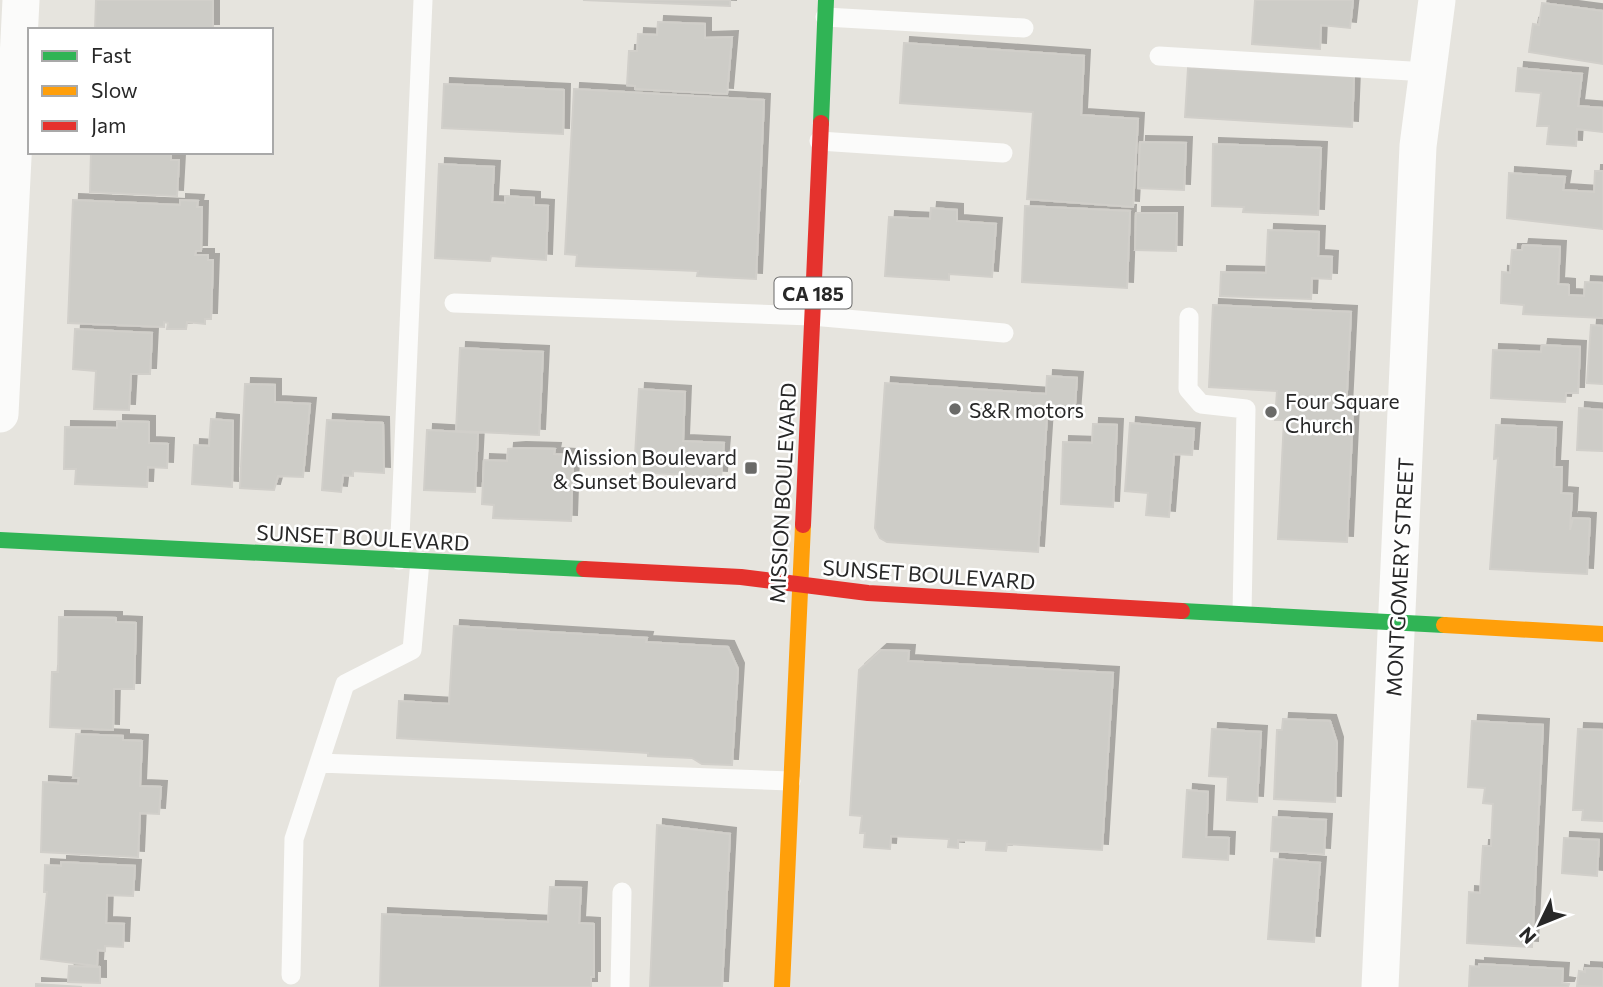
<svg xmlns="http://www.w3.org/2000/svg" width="1603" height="987" viewBox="0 0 1603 987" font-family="Commissioner,sans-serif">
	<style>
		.building { fill: #cdccc7; stroke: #d1cfca; stroke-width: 2; filter: url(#shadow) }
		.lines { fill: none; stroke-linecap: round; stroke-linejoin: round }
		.lane { stroke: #fbfbfa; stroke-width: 19 }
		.street { stroke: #fbfbfa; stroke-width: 37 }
		.fast { stroke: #30b455; stroke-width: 16 }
		.slow { stroke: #ff9f0a; stroke-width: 16 }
		.jam { stroke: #e5322d; stroke-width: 16 }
		.poi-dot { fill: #6a6a68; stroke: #fff; stroke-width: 2.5 }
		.labels { text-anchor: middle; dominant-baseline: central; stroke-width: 5; stroke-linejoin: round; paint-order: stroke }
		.shield { fill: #fff; stroke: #686868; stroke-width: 2 }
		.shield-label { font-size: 19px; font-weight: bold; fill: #282828 }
		.poi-label { font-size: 21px; fill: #282828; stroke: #fff; text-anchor: start }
		.street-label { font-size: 21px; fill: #282828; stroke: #fff }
	</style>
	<defs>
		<filter id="shadow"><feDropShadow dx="6" dy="-6" stdDeviation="0" flood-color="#0004"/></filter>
	</defs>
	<rect width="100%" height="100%" fill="#e6e4de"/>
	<path class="building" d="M96 0H213V30H95Z
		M583 0H730V6Z
		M1255 0H1353L1350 28 1321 25 1320 49 1252 44Z
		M1542 3 1603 11V64L1529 52 1533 24 1539 25Z
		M658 22 705 24V38L732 37 727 94 635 89V86L627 85 629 51H637L638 34 657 35Z
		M904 43 1084 56 1081 115 1138 119 1133 207 1027 199 1033 112 900 103Z
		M1188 68 1354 77 1352 127 1185 117Z
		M1518 68 1582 74 1578 106 1603 108V132L1577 129 1576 146 1547 144 1549 126H1537L1541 93 1516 91Z
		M444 84 564 90 563 134 442 128Z
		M574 89 764 100 756 279 697 276 698 271 576 266 577 255 565 254Z
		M1140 142 1186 143 1184 190 1138 188Z
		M1213 144 1321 148 1318 215 1243 212 1244 207 1212 206Z
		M91 152H171V160H179L177 196 90 192Z
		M439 164 494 167 492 202 505 203V196L534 198V205L548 206 546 260 491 256 490 261 435 258Z
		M1595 171H1603V229L1507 218 1509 173 1565 177 1563 190 1594 192Z
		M73 200 180 205V200L198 201 197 207H202L201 251H196L195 255H208V260H213L211 319H205V324L187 322 186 329H167L168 323 164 322V327L68 323Z
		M1025 206 1130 211 1127 288 1022 282Z
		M931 208 957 210V221L996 224 992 277 949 274V280L885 276 889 217 930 219Z
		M1136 213H1177L1176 251 1135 250Z
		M1268 230 1319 232 1318 256 1332 257 1331 279 1312 278 1311 299 1220 296 1221 272 1266 273Z
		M1523 245 1560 247 1558 284 1569 285V295L1584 296 1585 282 1603 283V318L1523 314 1524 305 1501 303 1502 272 1510 273 1512 250H1522Z
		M1213 305 1351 312 1346 411H1353L1347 542 1278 539 1284 420H1275L1277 391 1209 387Z
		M1591 325 1603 326V384L1587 383Z
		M75 329 152 333 150 374H131L129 410 94 409 96 371 73 369Z
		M1542 345 1580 347 1578 393H1566L1565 402 1491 398 1493 350 1541 352Z
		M460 348 543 352 539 435 456 431Z
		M1047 376 1077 378 1074 418 1047 416 1038 552 887 542 880 538 875 528 885 383 1046 394Z
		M245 384 275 385V402L310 404 303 477 278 476 274 490 240 488Z
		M639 389 685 392 683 441 724 443 721 477 634 472Z
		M1579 408 1603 410V451L1577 450Z
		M211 419 233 421 232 487 192 484 194 445 209 446Z
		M327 420 383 423 384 473 353 471V476L343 475 341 492 322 490Z
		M117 421 149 422V443L168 444 167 468 148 467 147 487 75 484 76 469H64L65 427 117 428Z
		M1130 423 1194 429 1192 455 1174 454 1169 517 1146 515 1148 493 1125 491Z
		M1093 424 1117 425 1113 507 1061 504 1063 442 1092 443Z
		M1496 425 1556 428 1554 467H1562L1561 493 1572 494 1570 530 1573 518 1590 519 1587 574 1490 569 1498 458 1494 459Z
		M427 430 478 433 475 492 424 490Z
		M520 448 555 449 554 454 570 455V462L573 463 571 521 493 518 494 505 482 504 484 460 507 461 508 449Z
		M59 617 116 618V622L136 623 134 689H114L113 730 50 727 52 672H58Z
		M454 626 647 638 646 642 728 647 738 669 732 765 702 764 692 758 648 756V753L397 738 399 701 449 704Z
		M881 650 909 651 908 661 1113 673 1102 850 1007 844 1006 851 986 850 987 841 958 840V848L948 847 949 839 891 836 890 849 864 847 865 833H860L862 816 850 815 859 670Z
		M1283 719 1330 721 1337 743 1335 802 1274 799 1277 730H1282Z
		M1472 721 1543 725 1532 947 1467 943 1469 892 1480 893 1483 846H1491L1493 804 1483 803 1485 788 1468 787Z
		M1212 729 1261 732 1257 802 1227 800 1228 777 1209 776Z
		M1578 729 1603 730V821L1582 820 1583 810H1573Z
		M76 734 123 736V740L142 741 140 786 161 787 159 814 140 813 138 857 41 852 43 782 78 784 79 778H73Z
		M1187 790 1208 792 1206 837 1229 838 1228 860 1183 857Z
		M1273 817 1326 820 1324 854 1271 851Z
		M657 825 730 834 722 987H650Z
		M1564 838 1599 840 1597 876 1562 873Z
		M1274 859 1320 863 1314 942 1268 939Z
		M61 862 135 866 133 896 107 895 106 923 124 924 123 947 105 946V951L98 950 97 966 41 959 47 892H44L45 865 61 866Z
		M550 887 581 888 579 923 594 924V977H591V987H380L382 914 548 922Z
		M1479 964 1563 969 1562 983 1569 984 1568 987H1469L1470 966 1479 967Z
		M69 966 100 967V983L68 982Z
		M1585 968 1603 969V987L1577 986 1579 971 1585 972Z
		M36 984 82 987H36Z"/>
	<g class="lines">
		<path class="lane" d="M825 17 1024 28
			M1159 56 1427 72
			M819 141 1003 153
			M454 303 812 316 1004 333
			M1189 317 1188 389 1201 404 1246 409 1242 613
			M399 560 423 0
			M319 763 791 781
			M291 975 294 839 345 684 412 650 420 561
			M620 987 622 892"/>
		<path class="street" d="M0 414 21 0
			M1380 987 1418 146 1437 0"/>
		<path class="fast" d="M821 123 826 0
			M0 540 584 569
			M1182 611 1444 625"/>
		<path class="slow" d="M1444 625 1603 634
			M782 987 803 525"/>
		<path class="jam" d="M803 525 821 123
			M584 569 741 577 868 593 1182 611"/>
	</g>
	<g class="poi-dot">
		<circle cx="955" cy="409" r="7"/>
		<circle cx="1271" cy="412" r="7"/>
		<rect x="744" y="461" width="14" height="14" rx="3.5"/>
	</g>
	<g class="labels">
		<rect class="shield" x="774.5" y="277.5" width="77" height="31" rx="5"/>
		<g class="shield-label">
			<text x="813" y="293">CA 185</text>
		</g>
		<g class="poi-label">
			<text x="1285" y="400">Four Square<tspan x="1285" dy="24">Church</tspan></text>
			<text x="969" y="409">S&amp;R motors</text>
			<text x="737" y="456" text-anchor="end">Mission Boulevard<tspan x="737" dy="24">&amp; Sunset Boulevard</tspan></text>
		</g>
		<g class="street-label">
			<text transform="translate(782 493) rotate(-87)">MISSION BOULEVARD</text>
			<text transform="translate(363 537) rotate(3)">SUNSET BOULEVARD</text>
			<text transform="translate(929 574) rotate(4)">SUNSET BOULEVARD</text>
			<text transform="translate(1399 577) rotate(-87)">MONTGOMERY STREET</text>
		</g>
	</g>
	<rect x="28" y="28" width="245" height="126" fill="#ffffff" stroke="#a9a9a9" stroke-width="2"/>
	<rect x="42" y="51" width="35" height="10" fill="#30b455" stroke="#a9a9a9" stroke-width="2"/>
	<text x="91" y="63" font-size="21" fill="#282828">Fast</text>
	<rect x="42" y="86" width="35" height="10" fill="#ff9f0a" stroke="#a9a9a9" stroke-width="2"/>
	<text x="91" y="98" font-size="21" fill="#282828">Slow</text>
	<rect x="42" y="121" width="35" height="10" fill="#e5322d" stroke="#a9a9a9" stroke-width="2"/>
	<text x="91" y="133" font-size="21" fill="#282828">Jam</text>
	<g transform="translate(1540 924) rotate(227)" stroke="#ffffff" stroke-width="5" paint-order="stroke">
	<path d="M0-5L12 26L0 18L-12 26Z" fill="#282828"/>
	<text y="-10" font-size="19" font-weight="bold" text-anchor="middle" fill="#282828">N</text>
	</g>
</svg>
